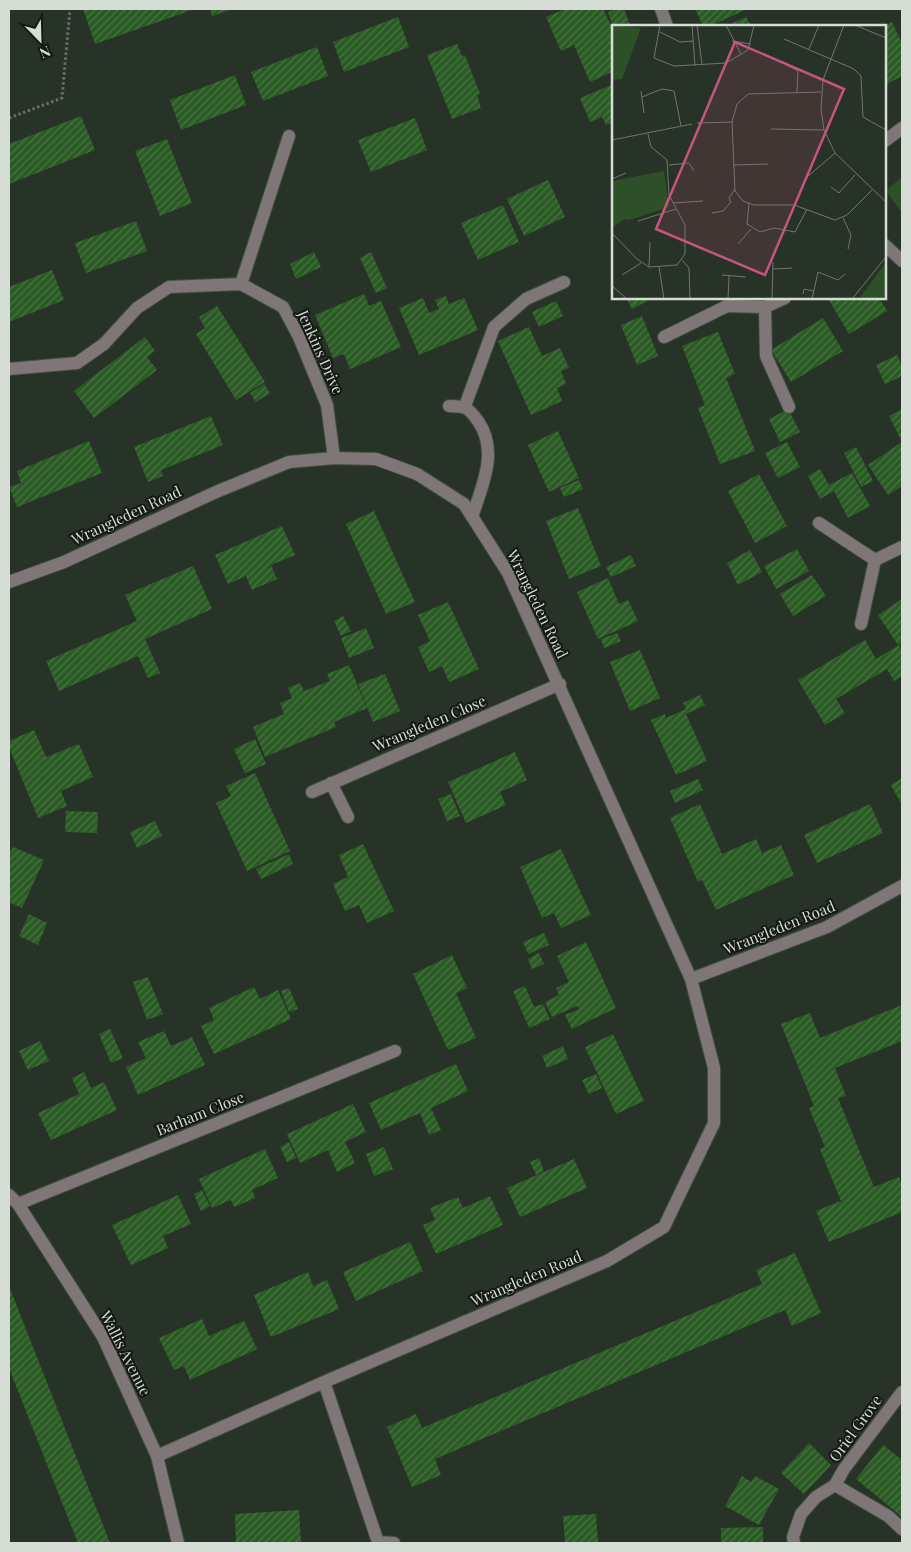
<svg xmlns="http://www.w3.org/2000/svg" width="911" height="1552" viewBox="0 0 911 1552" font-family="'Playfair Display',serif">
	<style>
		.green { fill: #2d5028 }
		.building { fill: url(#building-hatch) }
		.lines { fill: none; stroke-linecap: round; stroke-linejoin: round }
		.minor-casing { stroke: #444e43; stroke-width: 14 }
		.path { stroke: #666f65; stroke-width: 3; stroke-dasharray: 2.5 2.5; stroke-linecap: butt }
		.minor { stroke: #7f7678; stroke-width: 12 }
		.labels { text-anchor: middle; dominant-baseline: central; stroke-width: 4; stroke-linejoin: round; paint-order: stroke }
		.street-label { font-size: 15px; fill: #d6ddd5; stroke: #141914 }
		.inset-road { fill: none; stroke: #6e776d; stroke-width: 1 }
		.view { fill: #c85380; fill-opacity: 0.15; stroke: #c85380; stroke-width: 2.5 }
		.inset-edge { fill: none; stroke: #d6ddd5; stroke-width: 2.5 }
	</style>
	<defs>
		<pattern id="building-hatch" width="6" height="6" patternUnits="userSpaceOnUse" patternTransform="scale(1.25)"><rect width="6" height="6" fill="#2b5b25"/><path d="M-1 1l2-2M0 6l6-6M5 7l2-2" fill="none" stroke="#497244"/></pattern>
	</defs>
	<rect width="100%" height="100%" fill="#283327"/>
	<path class="green" d="M902 177V213L886 191Z"/>
	<path class="building" d="M83 9H195L95 44Z
		M210 9H233L212 16Z
		M565 9H603L614 32V71L590 82 574 45 561 51 546 17Z
		M618 9H624L630 25 613 26 608 12Z
		M695 9H744L745 10 710 26H703Z
		M398 17 409 47 344 72 333 42Z
		M746 17 751 26H726Z
		M892 22 902 43V76L885 85V25Z
		M457 44 462 56 465 55 480 94 477 95 481 108 452 119 427 55Z
		M317 47 328 76 263 101 251 72Z
		M235 75 246 105 181 130 170 100Z
		M614 84V122L606 125 602 117 590 122 580 98Z
		M81 116 95 150 9 184V144Z
		M415 118 427 150 371 172 358 140Z
		M167 139 192 203 160 216 135 151Z
		M548 180 565 217 524 236 507 199Z
		M503 205 519 242 478 260 461 223Z
		M136 221 147 251 86 273 75 243Z
		M314 252 321 267 296 279 290 264Z
		M371 252 387 288 376 293 360 258Z
		M52 270 64 300 9 322V287Z
		M364 294 369 306 381 301 401 347 350 369 344 354 333 358 315 315Z
		M446 296 449 304 464 298 478 330 419 355 399 308 423 298 429 313 439 309 435 300Z
		M626 298H653L632 309Z
		M832 298H879L887 311 849 334 829 300Z
		M556 301 563 316 539 327 532 312Z
		M217 306 265 382 236 400 196 334 205 328 199 317Z
		M642 316 658 356 637 365 621 325Z
		M823 318 843 351 791 382 771 350Z
		M529 327 542 356 560 348 569 368 561 371 566 384 557 388 562 401 531 415 498 341Z
		M718 332 735 374 726 378 755 451 720 464 698 408 705 405 682 346Z
		M145 337 155 351 147 357 157 370 94 418 74 391Z
		M897 355 902 366V376L885 384 876 365Z
		M264 384 270 393 256 402 250 393Z
		M788 409 800 432 780 442 769 419Z
		M902 409V486L888 495 868 465 902 442 889 416Z
		M211 416 223 445 161 470 163 476 148 482 134 447Z
		M558 431 579 478 549 492 528 445Z
		M89 441 102 473 17 507 9 487 21 483 17 471Z
		M787 442 800 467 778 478 765 453Z
		M856 447 873 481 861 487 844 453Z
		M820 469 829 485 852 473 870 506 848 518 834 491 820 499 808 476Z
		M759 474 787 526 755 543 728 491Z
		M579 480 583 489 564 497 560 488Z
		M578 508 601 566 569 579 546 521Z
		M374 511 415 602 386 614 346 524Z
		M282 526 295 555 271 565 277 579 252 590 246 576 228 584 215 555Z
		M797 549 809 571 776 589 764 566Z
		M750 550 762 572 738 585 727 563Z
		M631 555 636 566 611 577 606 567Z
		M193 566 212 609 145 639 160 673 148 678 138 656 59 691 46 661 137 621 125 595Z
		M812 575 826 596 793 616 780 594Z
		M608 578 619 604 628 600 638 621 598 639 577 592Z
		M902 599V642L898 645 878 615Z
		M448 602 479 669 449 682 442 666 429 672 418 647 430 641 418 615Z
		M343 616 351 631 341 636 334 621Z
		M366 628 374 648 349 658 341 638Z
		M617 633 621 641 604 648 601 639Z
		M865 640 876 659 899 645 902 649V676L894 681 887 669 836 699 845 713 825 725 798 680Z
		M640 650 660 698 630 711 610 662Z
		M349 665 367 708 334 722 336 727 265 757 253 727 284 714 280 703 292 698 288 688 300 683 304 691 330 681 327 674Z
		M385 674 400 711 373 722 358 684Z
		M700 695 705 705 686 714 707 761 676 775 651 720 665 714 666 718 686 709 683 703Z
		M34 730 46 757 79 744 93 777 61 791 67 806 38 818 9 747V741Z
		M255 739 266 764 245 773 234 749Z
		M515 752 527 780 500 792 506 805 466 823 448 782Z
		M255 773 290 851 247 871 216 803 231 796 226 786Z
		M902 778V805L891 785Z
		M698 779 703 790 675 803 670 791Z
		M451 794 460 816 447 821 438 799Z
		M700 804 722 854 756 839 762 853 781 845 794 875 716 910 702 880 698 882 670 818Z
		M870 804 883 833 817 863 804 835Z
		M66 811 98 812 97 833 65 832Z
		M155 821 162 836 137 848 130 832Z
		M363 844 394 911 367 923 359 905 345 911 333 884 348 877 339 855Z
		M13 847 44 860 22 908 9 902V855Z
		M561 849 591 915 561 928 554 913 542 918 520 867Z
		M289 854 293 864 261 879 256 869Z
		M29 914 47 923 38 945 19 936Z
		M544 933 549 945 528 954 523 942Z
		M586 942 616 1008 572 1029 565 1015 579 1009 577 1006 552 1017 545 1002 559 995 556 988 569 982 557 956Z
		M539 953 544 964 532 969 528 959Z
		M452 955 467 988 456 993 476 1038 448 1050 413 974Z
		M148 977 163 1014 147 1020 133 982Z
		M525 986 534 1007 543 1004 550 1019 529 1028 513 991Z
		M254 987 260 999 278 990 291 1019 214 1054 201 1026 214 1020 209 1008Z
		M289 988 298 1009 289 1012 281 991Z
		M902 1005V1041L835 1068 846 1096 838 1098 874 1187 899 1177 902 1185V1212L829 1242 816 1211 841 1201 820 1149 825 1147 809 1108 814 1106 781 1024 810 1013 820 1038Z
		M110 1029 123 1058 111 1063 99 1034Z
		M164 1031 171 1046 192 1037 205 1065 138 1095 126 1067 146 1058 138 1042Z
		M613 1034 644 1101 616 1114 585 1047Z
		M40 1041 49 1061 28 1070 19 1051Z
		M563 1046 568 1059 547 1068 542 1056Z
		M456 1064 468 1091 431 1108 441 1130 429 1135 420 1113 381 1130 369 1103Z
		M84 1072 91 1088 104 1082 117 1110 51 1140 38 1113 79 1094 72 1078Z
		M596 1074 602 1088 589 1094 582 1080Z
		M353 1104 366 1132 345 1142 355 1163 337 1172 328 1150 300 1163 287 1134Z
		M289 1142 296 1158 287 1162 280 1147Z
		M384 1147 393 1169 374 1176 366 1154Z
		M265 1149 278 1178 252 1190 255 1198 234 1207 231 1200 212 1208 199 1179Z
		M539 1158 544 1171 536 1175 530 1162Z
		M574 1159 587 1188 520 1217 507 1188Z
		M202 1190 210 1206 201 1211 194 1194Z
		M178 1195 191 1224 163 1236 168 1248 131 1265 112 1225Z
		M490 1196 503 1225 436 1254 423 1225 435 1220 430 1208 458 1197 463 1208Z
		M410 1242 423 1271 356 1301 343 1272Z
		M795 1253 821 1313 792 1326 785 1310 435 1459 441 1475 412 1487 387 1427 416 1414 422 1428 762 1284 756 1270Z
		M308 1272 313 1286 327 1280 339 1309 271 1337 254 1295Z
		M9 1286 110 1543H78L9 1368Z
		M202 1319 209 1336 244 1321 257 1349 190 1380 184 1366 174 1370 159 1338Z
		M809 1443 831 1465 804 1494 781 1473Z
		M883 1445 902 1460V1517L856 1479Z
		M742 1476 751 1482 755 1476 779 1489 759 1525 725 1506Z
		M299 1510 301 1543H236L235 1514Z
		M596 1514 598 1543H565L563 1516Z
		M763 1527V1543H721V1528Z"/>
	<g class="lines">
		<defs>
			<path id="minor" d="M661 9 667 26
				M885 141 902 128
				M885 245 902 261
				M241 284 289 136
				M765 307 766 356 789 407
				M664 337 727 306 765 307 785 298
				M9 369 77 363 104 344 137 308 169 287 241 284 283 307 299 337 327 405 334 458
				M449 406C465 406 468 407 478 421 499 451 482 486 472 517
				M465 406 494 327 526 299 564 282
				M819 523 875 560 902 547
				M9 582 64 562 216 492 289 462 334 458 376 459 417 474 464 504 508 573 691 979 714 1068V1123L664 1227 607 1261 324 1382 157 1456
				M861 624 875 560
				M331 783 348 817
				M312 792 560 684
				M691 979 827 927 902 886
				M9 1195 18 1204 103 1337 157 1456 178 1543
				M18 1204 395 1051
				M324 1382 378 1542 394 1543
				M835 1485 888 1516 902 1529
				M794 1543 793 1537 801 1514 816 1497 835 1485 844 1469 902 1392"/>
		</defs>
		<use href="#minor" class="minor-casing"/>
		<path class="path" d="M9 118 62 98 70 9"/>
		<use href="#minor" class="minor"/>
	</g>
	<g class="labels">
		<g class="street-label">
			<text transform="translate(321 352) rotate(66)">Jenkins Drive</text>
			<text transform="translate(126 515) rotate(-25)">Wrangleden Road</text>
			<text transform="translate(538 604) rotate(64)">Wrangleden Road</text>
			<text transform="translate(429 723) rotate(-23)">Wrangleden Close</text>
			<text transform="translate(779 927) rotate(-22)">Wrangleden Road</text>
			<text transform="translate(200 1113) rotate(-22)">Barham Close</text>
			<text transform="translate(526 1278) rotate(-23)">Wrangleden Road</text>
			<text transform="translate(126 1353) rotate(63)">Wallis Avenue</text>
			<text transform="translate(855 1428) rotate(-54)">Oriel Grove</text>
		</g>
	</g>
	<g transform="translate(612 25)">
		<rect width="274" height="274" fill="#283327"/>
		<path d="M0 0 29 3 10 54 0 55ZM52 146 57 182 17 195 12 194 0 203V156ZM274 237V274H247Z" fill="#2d5028"/>
		<path class="inset-road" d="M48 0 42 33 62 41 114 38 136 25 142 0M80 0 83 41M85 0 90 40M114 0 129 29M232 0 211 55 209 84 212 105 223 128 274 177M243 0 274 13M48 7 68 17 81 16M172 14 242 44 249 51 251 92 274 105M120 16 139 19M197 24 207 0M173 39 186 46 185 68M29 66 32 88M209 67 136 69 125 79 120 97 123 166 131 176 142 180H182L223 195 235 190 260 165M30 72 50 64 62 66 69 101M85 98 120 97M159 104 212 105M0 115 80 99M57 140 77 138 82 146M121 140 156 139M195 152 223 128M0 154 14 148M219 162 227 168 243 150M61 178 91 176M119 178 117 173 123 164M137 178 135 199 148 207 162 203 183 207 195 184M100 188 111 186 118 178M231 193 239 210 236 224M26 196 64 184M0 208 25 234 37 242 65 240 73 229V200L57 170 55 135 39 122 36 109M126 219 139 204M70 235 77 243 78 274M37 242 38 217M47 242 52 274M161 244 180 243M10 250 29 238M110 250 134 252M0 261 15 274M191 269 192 264 202 266M116 274 117 251M160 274 161 237M200 274 206 247 226 255 233 249M240 274 274 232"/>
		<path class="view" d="M123 17 232 64 153 250 44 204Z"/>
		<rect width="274" height="274" class="inset-edge"/>
	</g>
	<rect width="911" height="1552" fill="none" stroke="#d6ddd5" stroke-width="20"/>
	<g transform="translate(40 40) rotate(157)" stroke="#141914" stroke-width="4" paint-order="stroke">
	<path d="M0-4L9 19L0 12L-9 19Z" fill="#d6ddd5"/>
	<text y="-8" font-size="14" font-weight="bold" text-anchor="middle" fill="#d6ddd5">N</text>
	</g>
</svg>
